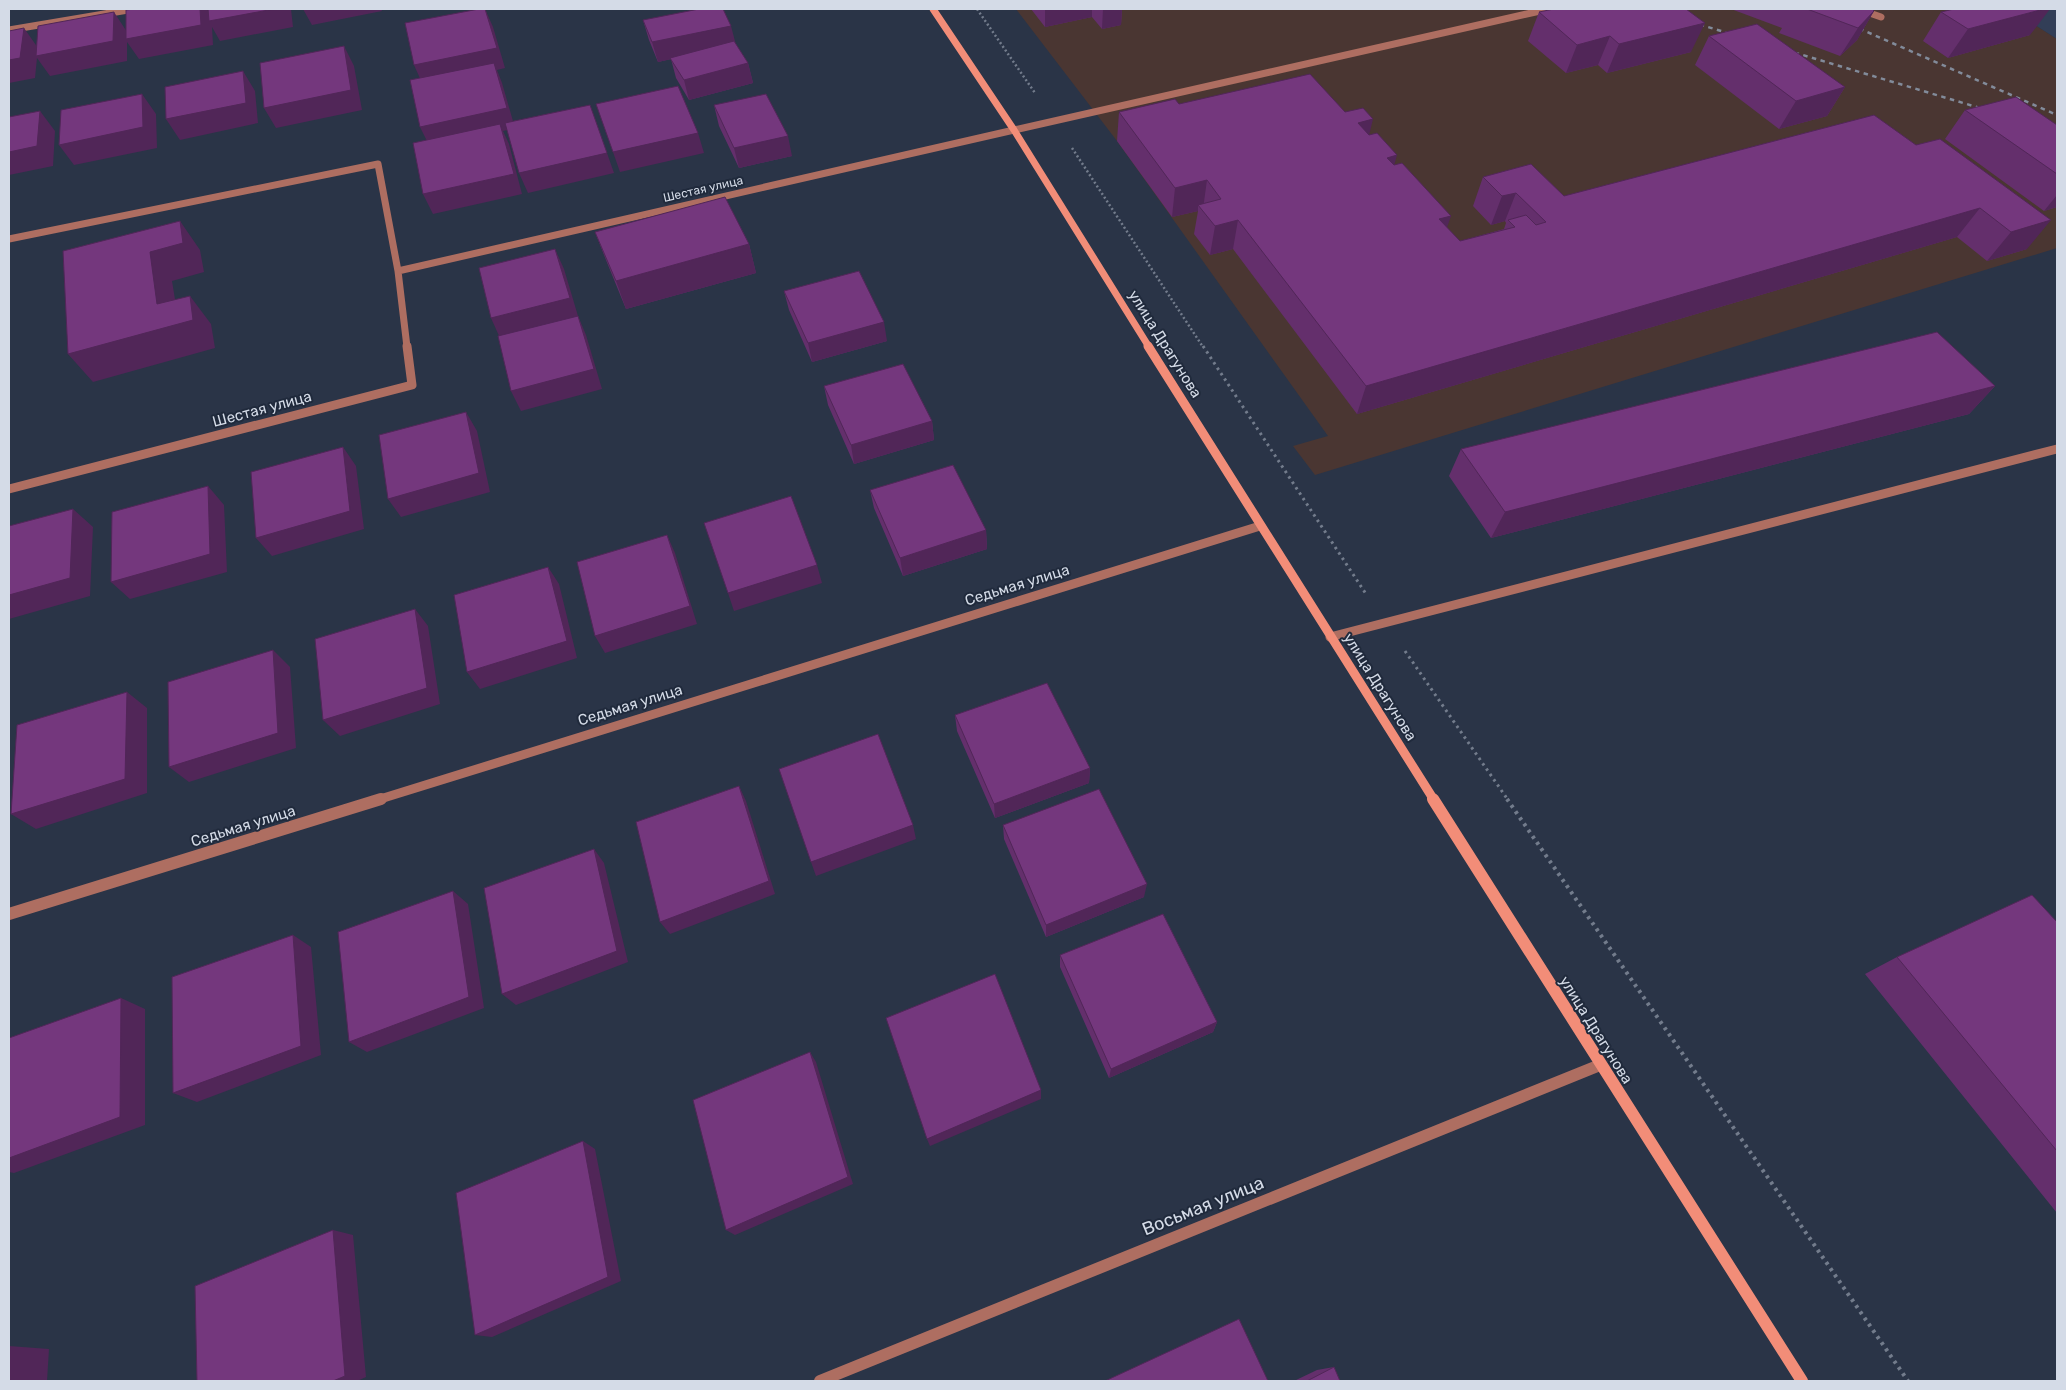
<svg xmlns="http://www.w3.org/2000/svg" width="2066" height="1390" viewBox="0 0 2066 1390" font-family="Rubik,sans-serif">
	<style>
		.industrial { fill: #4a3632 }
		.built { fill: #323e57 }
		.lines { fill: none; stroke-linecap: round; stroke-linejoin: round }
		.path-far2 { stroke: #737c8c; stroke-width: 2.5; stroke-dasharray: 2 2.5; stroke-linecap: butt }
		.path-far1 { stroke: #737c8c; stroke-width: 3; stroke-dasharray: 2.5 4; stroke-linecap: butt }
		.path { stroke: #737c8c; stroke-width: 4; stroke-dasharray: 3 4.5; stroke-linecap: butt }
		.service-far1 { stroke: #ae6e61; stroke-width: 7 }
		.service { stroke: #ae6e61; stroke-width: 9 }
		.minor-far2 { stroke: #ae6e61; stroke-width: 7 }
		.minor-far1 { stroke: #ae6e61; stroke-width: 9 }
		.minor { stroke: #ae6e61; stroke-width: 12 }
		.secondary-far2 { stroke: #f28d78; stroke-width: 7 }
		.secondary-far1 { stroke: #f28d78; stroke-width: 9 }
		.secondary { stroke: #f28d78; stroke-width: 12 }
		.rail { stroke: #828b9a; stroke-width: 2.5; stroke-dasharray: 4.5 4.5; stroke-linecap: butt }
		.wall { fill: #642f6c }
		.shaded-wall { fill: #512658 }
		.building { fill: #74377d; stroke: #512658 }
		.labels { text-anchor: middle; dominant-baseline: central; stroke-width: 4; stroke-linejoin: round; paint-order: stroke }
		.far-street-label { font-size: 12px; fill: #d4dbe7; stroke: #202a3c }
		.street-label { font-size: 15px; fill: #d4dbe7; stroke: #202a3c }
		.near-street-label { font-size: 18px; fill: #d4dbe7; stroke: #202a3c }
	</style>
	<rect width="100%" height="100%" fill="#2a3447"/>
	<path class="industrial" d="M1016 9H2010L2057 39V248L1315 475 1293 446 1328 436 1117 141Z"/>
	<path class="built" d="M2010 9H2057V39Z"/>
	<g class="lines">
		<path class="path-far2" d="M977 9 1035 93
			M1072 148 1203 347"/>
		<path class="path-far1" d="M1203 346 1366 594
			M1405 651 1508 800"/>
		<path class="path" d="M1507 799 1908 1381"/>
		<path class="service-far1" d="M1858 9 1881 17
			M1014 130 1549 9"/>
		<path class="service" d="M1330 637 2057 449"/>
		<path class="minor-far2" d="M9 30 134 9
			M9 239 378 164 398 271 1014 130
			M398 271 407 347"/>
		<path class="minor-far1" d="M9 489 412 385 407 346
			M377 800 1260 526"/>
		<path class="minor" d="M9 914 381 799
			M820 1381 1600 1065"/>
		<path class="secondary-far2" d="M933 9 1014 130 1149 347"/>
		<path class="secondary-far1" d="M1148 346 1434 800"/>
		<path class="secondary" d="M1433 799 1802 1381"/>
		<path class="rail" d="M1691 22 1738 36
			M1851 25 2057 115
			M1786 50 1990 111"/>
	</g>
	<path class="wall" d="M1031 9H1122L1121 25 1102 29 1092 17 1045 27Z
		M1731 9H1872L1874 11 1857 40 1840 56 1779 33 1782 28Z
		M1539 12 1691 52 1607 73 1598 65 1566 73 1528 41Z
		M1941 12 2030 35 1948 58 1923 41Z
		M643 20 735 43 748 63 753 83 689 100 676 78 671 59 658 62 649 40Z
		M1709 36 1845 87 1827 116 1779 129 1695 65Z
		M1179 104 1345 112 1369 135 1447 228 1460 241 1504 229 1506 223 1505 221 1491 225 1473 206 1483 177 1564 196 1916 145 1940 139 2027 249 1987 261 1957 237 1357 414 1233 249 1210 255 1194 234 1198 211 1172 217 1117 141 1119 112Z
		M714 105 792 156 739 168 719 126Z
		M1965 110 2057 125V207L2044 211 1945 139Z
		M595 232 749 244 756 273 626 309 606 260Z
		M784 291 887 341 812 362 789 310Z
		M824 386 932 421 934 440 854 464 828 405Z
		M1995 386 1969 414 1491 538 1449 476 1461 449Z
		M870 490 986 530 987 549 903 576 874 508Z
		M955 715 1090 768 1089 783 995 818 957 731Z
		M1003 825 1144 897 1046 937 1004 839Z
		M2057 922V1213L1865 974 1897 957Z
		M1060 955 1217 1022 1213 1032 1109 1078 1060 967Z
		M1334 1367 1340 1381H1294L1317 1370Z"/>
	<path class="shaded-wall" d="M200 9H207L211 16 274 9H291L293 27 220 41 212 27 213 45 139 59 127 42V61L50 76 37 58 35 78 9 83V60L24 28 38 48 114 12 127 32Z
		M303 9H381L382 11 312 25Z
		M485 9 493 27 505 68 497 70 502 83 515 128 503 131 509 144 522 194 433 214 423 194 430 147 420 127 423 85 414 65Z
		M1045 9H1092V17L1045 27Z
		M1103 9H1122L1121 25 1102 29Z
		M2044 9H2050L2030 35 1948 58 1968 29Z
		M1874 11 1857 40 1840 56 1858 28Z
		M1705 23 1691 52 1607 73 1619 44Z
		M731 26 736 45 658 62 652 42Z
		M1610 36 1598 65 1566 73 1577 45Z
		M344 46 354 66 362 110 276 128 264 108Z
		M748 63 753 83 689 100 684 80Z
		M243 71 255 91 258 123 180 140 166 119Z
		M1845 87 1827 116 1779 129 1796 101Z
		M142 94 156 114 157 148 74 165 59 145Z
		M40 111 55 131 53 166 9 175V152Z
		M1373 119 1366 148 1358 123Z
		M698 133 704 153 620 172 613 152Z
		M788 136 792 156 739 168 734 148Z
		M607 153 614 173 528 193 519 173Z
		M1397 155 1389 184 1387 158Z
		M1207 180 1203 209 1198 205V211L1172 217 1175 188Z
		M1516 193 1505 221 1491 225 1502 196Z
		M2057 195V207L2044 211Z
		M1980 208 1957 237 1357 414 1366 386Z
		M1451 216 1441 245 1439 219Z
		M1238 220 1233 249 1210 255 1215 226Z
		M2051 220 2027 249 1987 261 2011 232Z
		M180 221 200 250 204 272 172 281 179 324 190 296 211 324 215 348 93 382 68 354 157 304 150 252Z
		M749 244 756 273 626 309 616 281Z
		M555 249 564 269 578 316 586 335 602 389 521 411 511 391 500 338 491 318Z
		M884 322 887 341 812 362 808 343Z
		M1995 386 1969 414 1491 538 1505 512Z
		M466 412 477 431 490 492 401 517 388 499Z
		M932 421 934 440 854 464 851 445Z
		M343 447 356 466 364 529 272 556 256 538Z
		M208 486 224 505 227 572 130 599 111 582Z
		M73 509 93 527 90 596 9 619V595Z
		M986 530 987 549 903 576 900 558Z
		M667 535 675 553 697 624 605 653 595 636Z
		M817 565 822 583 734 611 728 593Z
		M548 567 559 584 577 658 480 689 467 672Z
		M415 609 428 626 440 704 340 736 323 720Z
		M273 650 290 667 296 748 189 782 169 767Z
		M127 692 147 708V793L36 829 11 814Z
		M1090 768 1089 783 995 818 994 804Z
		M739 786 746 801 775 894 670 934 660 922Z
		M913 825 916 839 816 876 811 862Z
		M594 849 604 863 628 962 516 1005 502 994Z
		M1147 884 1144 897 1046 937V925Z
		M453 891 468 904 484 1008 367 1052 349 1042Z
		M293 935 311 947 321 1055 197 1102 173 1093Z
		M121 998 145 1009V1125L14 1173 9 1172V1158Z
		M1217 1022 1213 1032 1109 1078 1111 1069Z
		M810 1052 816 1062 853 1184 735 1235 726 1230Z
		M1041 1090V1099L930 1146 927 1139Z
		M583 1141 595 1149 621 1281 492 1337 475 1335Z
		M333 1230 353 1235 366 1377 357 1381H333Z
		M9 1346 49 1349 47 1381H9Z"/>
	<path class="building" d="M134 9H200L201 25 126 39V10Z
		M208 9H274L209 21Z
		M479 9H485L497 48 414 65 405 23Z
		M699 9H723L731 26 652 42 643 20Z
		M1554 9H1686L1705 23 1619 44 1610 36 1577 45 1539 12Z
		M1807 9H1872L1874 11 1858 28Z
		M1954 9H2044L1968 29 1941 12Z
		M114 12 113 41 36 56 38 26Z
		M1757 24 1845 87 1796 101 1709 36Z
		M24 28 20 58 9 60V31Z
		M734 41 748 63 684 80 670 58Z
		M344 46 351 90 264 108 260 63Z
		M494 63 507 108 420 127 410 80Z
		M243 71 246 103 166 119 165 87Z
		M1310 74 1345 112 1363 108 1373 119 1358 123 1369 135 1377 133 1397 155 1387 158 1394 165 1402 163 1451 216 1439 219 1460 241 1515 227 1508 220 1526 215 1536 225 1546 222 1516 193 1502 196 1483 177 1531 164 1564 196 1874 115 1916 145 1940 139 2051 220 2011 232 1980 208 1366 386 1238 220 1215 226 1198 205 1221 199 1207 180 1175 188 1119 112 1175 99 1179 104Z
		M678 86 698 133 613 152 596 104Z
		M142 94 143 127 59 145 61 110Z
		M766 94 788 136 734 148 714 105Z
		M2016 97 2057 125V174L1965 110Z
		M590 105 607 153 519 173 505 123Z
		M40 111 37 146 9 152V117Z
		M500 124 514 174 423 194 413 143Z
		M725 197 749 244 616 281 595 232Z
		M180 221 183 243 150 252 157 304 190 296 193 320 68 354 63 251Z
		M555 249 570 298 491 318 479 268Z
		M859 271 884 322 808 343 784 291Z
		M578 316 594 369 511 391 498 336Z
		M1937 332 1995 386 1505 512 1461 449Z
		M903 364 932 421 851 445 824 386Z
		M466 412 479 473 388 499 379 435Z
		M343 447 350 511 256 538 251 472Z
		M953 465 986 530 900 558 870 490Z
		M208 486 210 554 111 582 112 512Z
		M791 496 817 565 728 593 704 523Z
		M73 509 70 578 9 595V526Z
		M667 535 690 606 595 636 577 562Z
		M548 567 567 641 467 672 454 595Z
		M415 609 427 688 323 720 315 639Z
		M273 650 278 733 169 767 168 682Z
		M1047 683 1090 768 994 804 955 715Z
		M127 692 125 779 11 814 17 725Z
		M878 734 913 825 811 862 779 769Z
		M739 786 769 881 660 922 636 822Z
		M1099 789 1147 884 1046 925 1003 825Z
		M594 849 617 951 502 994 484 888Z
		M453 891 469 997 349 1042 338 932Z
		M2032 895 2057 922V1151L1897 957Z
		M1163 914 1217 1022 1111 1069 1060 955Z
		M293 935 301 1046 173 1093 172 977Z
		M995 974 1041 1090 927 1139 886 1018Z
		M121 998 120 1117 9 1158V1038Z
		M810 1052 848 1177 726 1230 693 1100Z
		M583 1141 608 1277 475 1335 456 1193Z
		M333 1230 345 1376 333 1381H197L195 1286Z
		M1239 1319 1268 1381H1105Z
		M1334 1367 1340 1381H1307Z"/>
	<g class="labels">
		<g class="far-street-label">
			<text transform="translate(703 189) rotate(-13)">Шестая улица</text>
		</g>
		<g class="street-label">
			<text transform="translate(1165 344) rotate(58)">улица Драгунова</text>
			<text transform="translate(262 409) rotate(-15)">Шестая улица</text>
			<text transform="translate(1017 585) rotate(-17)">Седьмая улица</text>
			<text transform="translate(1380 687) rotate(58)">улица Драгунова</text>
			<text transform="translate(630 705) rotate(-17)">Седьмая улица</text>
			<text transform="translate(243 826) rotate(-17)">Седьмая улица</text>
			<text transform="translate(1596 1030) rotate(58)">улица Драгунова</text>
		</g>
		<g class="near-street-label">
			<text transform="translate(1203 1206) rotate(-22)">Восьмая улица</text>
		</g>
	</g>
	<rect width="2066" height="1390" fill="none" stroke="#d4dbe7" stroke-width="20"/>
</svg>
